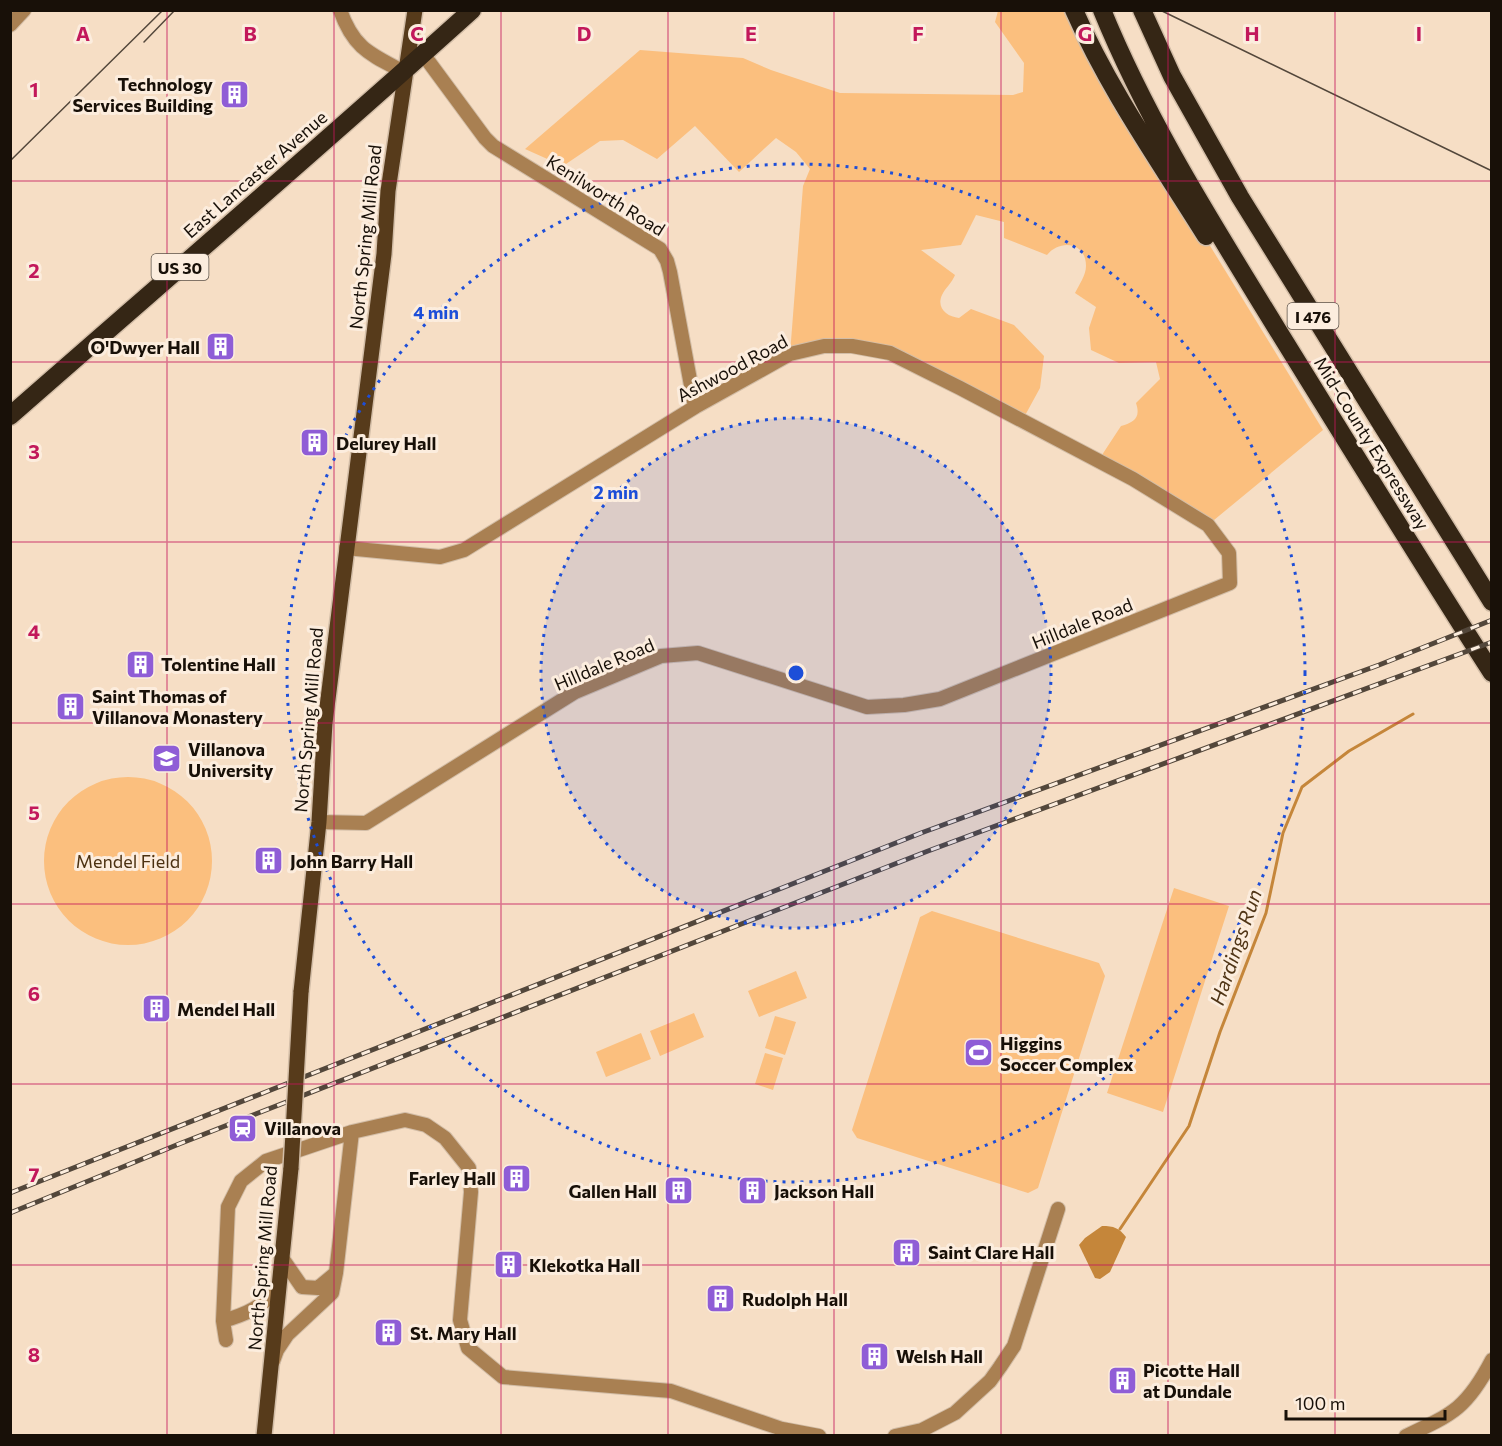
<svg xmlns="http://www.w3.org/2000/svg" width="1502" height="1446" viewBox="0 0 1502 1446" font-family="Commissioner,sans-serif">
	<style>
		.green { fill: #fbbf7e }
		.water { fill: #c5863a }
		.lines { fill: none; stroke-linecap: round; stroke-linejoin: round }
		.stream { stroke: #c5863a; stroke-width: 3 }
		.minor-casing { stroke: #d2bda7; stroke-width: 16 }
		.major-casing { stroke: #d2bda7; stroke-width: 18 }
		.highway-casing { stroke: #d2bda7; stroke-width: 21 }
		.minor { stroke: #a98052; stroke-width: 14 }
		.major { stroke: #573b1b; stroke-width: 15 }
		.highway { stroke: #352615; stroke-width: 18 }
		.tram { stroke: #53473b; stroke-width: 1.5 }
		.rail-casing { stroke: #53473b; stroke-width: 5 }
		.rail { stroke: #fcedde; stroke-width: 3; stroke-dasharray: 9; stroke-linecap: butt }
		.major-bridge-casing { stroke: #d2bda7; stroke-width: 18; stroke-linecap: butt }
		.major-bridge { stroke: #573b1b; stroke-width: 15 }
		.grid { fill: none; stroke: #c2185b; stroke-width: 1.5; stroke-opacity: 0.55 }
		.ring { fill: none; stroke: #1d4ed8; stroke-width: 3; stroke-dasharray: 3 6 }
		.labels { text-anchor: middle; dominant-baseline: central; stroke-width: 6; stroke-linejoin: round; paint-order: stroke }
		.shield { fill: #fcedde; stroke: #5c5248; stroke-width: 1.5 }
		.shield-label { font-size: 16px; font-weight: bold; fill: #181008 }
		.poi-label { font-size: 18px; font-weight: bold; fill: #181008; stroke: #fcedde; text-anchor: start }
		.street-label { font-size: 18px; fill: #181008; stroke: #fcedde }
		.park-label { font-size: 18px; fill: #4b3111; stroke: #fcedde }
		.water-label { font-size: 20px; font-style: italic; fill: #503516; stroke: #fcedde }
		.grid-label { font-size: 20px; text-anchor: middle; font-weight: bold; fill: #c2185b; stroke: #fcedde; stroke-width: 6; stroke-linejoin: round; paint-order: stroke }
		.centre { fill: #1d4ed8; stroke: #fcedde; stroke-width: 3 }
		.ring-label { font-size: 18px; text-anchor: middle; font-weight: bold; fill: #1d4ed8; stroke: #fcedde; stroke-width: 6; stroke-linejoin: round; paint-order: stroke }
	</style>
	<rect width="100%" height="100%" fill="#f6dec5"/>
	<path class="green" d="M998 11H1066L1323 430 1208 525 1098 461 1121 426C1134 422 1141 418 1136 403L1160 379 1156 362 1119 363 1091 350 1089 328 1096 307 1075 293C1079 285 1086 275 1086 266 1086 242 1060 239 1047 255L1004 238V222L976 215 961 245 921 250 955 275C952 283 945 288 942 295 936 308 947 317 959 318L971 309 1014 325 1044 356 1040 388 1022 421 890 353 852 346 790 354 803 186 810 169 796 152 776 138 739 172 695 126 657 159 623 140 600 141 563 166 525 149 640 50 743 58 771 70 840 93 1013 95 1023 92 1024 63 995 22Z
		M44 861a84 84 0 1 1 168 0a84 84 0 1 1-168 0Z
		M1174 888 1229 906 1163 1112 1107 1093Z
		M932 911 1099 963 1105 976 1038 1188 1028 1193 857 1138 852 1130 920 917Z
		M796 971 807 998 759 1017 748 991Z
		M694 1013 704 1037 660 1056 650 1031Z
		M775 1016 796 1022 785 1055 765 1048Z
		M641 1033 651 1059 606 1077 596 1052Z
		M765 1053 783 1058 773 1090 755 1084Z"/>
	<path class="water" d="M1102 1226C1114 1226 1119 1228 1126 1237L1110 1272 1100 1279 1095 1278 1079 1245 1085 1238Z"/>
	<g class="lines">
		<path class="stream" d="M1120 1229 1189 1126 1220 1032 1266 913 1283 833 1302 787 1349 751 1413 714"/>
		<defs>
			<path id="minor" d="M340 10C354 49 370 54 404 72
				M10 25 24 10
				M423 54 485 138 493 146 660 249 667 261 670 272 695 407
				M319 822 366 823 575 692 661 656 698 653 867 707 904 705 940 699 1230 583 1229 553 1208 525 1133 479 960 388 890 353 852 346H824L790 354 695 407 464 550 440 557 346 548
				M282 1258 302 1287 318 1288 336 1273
				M223 1321C250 1313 258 1308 279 1289
				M226 1340 223 1321 228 1207 241 1181 266 1161 352 1132 405 1120 426 1125 445 1138 469 1168 471 1192 460 1320 468 1348 503 1377 671 1391 782 1429 819 1436
				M273 1361 277 1350 287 1335 332 1293 336 1273 352 1132
				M895 1436 922 1430 955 1413 990 1381 1000 1367 1014 1346 1058 1209
				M1406 1436C1453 1414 1467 1408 1492 1360"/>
			<path id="major" d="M301 992 319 822 325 723 384 254 388 191 415 10
				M264 1436 291 1168"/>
			<path id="highway" d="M1074 10C1109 90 1160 162 1206 236
				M1102 10C1148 123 1214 226 1277 329 1348 444 1419 559 1492 673
				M1142 10 1172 76 1240 197 1492 602
				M10 416C164 281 319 148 472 10"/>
		</defs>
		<use href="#minor" class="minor-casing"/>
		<use href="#major" class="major-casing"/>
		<use href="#highway" class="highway-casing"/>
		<use href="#minor" class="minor"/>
		<use href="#major" class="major"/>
		<use href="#highway" class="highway"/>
		<path class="tram" d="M1160 10 1492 171
			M144 42 175 10
			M10 161 163 10"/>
		<defs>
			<path id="rail" d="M10 1193 921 833 1379 665 1492 620
				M10 1213 179 1144 928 851 1492 642"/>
		</defs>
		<use href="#rail" class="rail-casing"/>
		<use href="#rail" class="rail"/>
		<defs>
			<path id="major-bridge" d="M291 1168 301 992"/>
		</defs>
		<use href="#major-bridge" class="major-bridge-casing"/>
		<use href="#major-bridge" class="major-bridge"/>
	</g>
	<path class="grid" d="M167 10V1436M334 10V1436M501 10V1436M668 10V1436M834 10V1436M1001 10V1436M1168 10V1436M1335 10V1436M10 181H1492M10 362H1492M10 542H1492M10 723H1492M10 904H1492M10 1084H1492M10 1265H1492"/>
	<circle cx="796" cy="673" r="255" fill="#1d4ed8" fill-opacity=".12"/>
	<g class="ring">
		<circle cx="796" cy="673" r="255"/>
		<circle cx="796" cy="673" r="509"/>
	</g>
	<defs>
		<symbol id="building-square" viewBox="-11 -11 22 22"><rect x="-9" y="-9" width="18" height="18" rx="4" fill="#8f5dd6" stroke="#fcedde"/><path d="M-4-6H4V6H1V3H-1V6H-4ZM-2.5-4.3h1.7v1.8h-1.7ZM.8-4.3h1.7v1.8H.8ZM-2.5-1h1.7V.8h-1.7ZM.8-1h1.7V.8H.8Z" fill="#fff"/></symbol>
		<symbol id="university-square" viewBox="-11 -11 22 22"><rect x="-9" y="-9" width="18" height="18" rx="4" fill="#8f5dd6" stroke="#fcedde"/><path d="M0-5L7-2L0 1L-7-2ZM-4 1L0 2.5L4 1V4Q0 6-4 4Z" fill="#fff"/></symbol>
		<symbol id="stadium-square" viewBox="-11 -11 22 22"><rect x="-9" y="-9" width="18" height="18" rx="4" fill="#8f5dd6" stroke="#fcedde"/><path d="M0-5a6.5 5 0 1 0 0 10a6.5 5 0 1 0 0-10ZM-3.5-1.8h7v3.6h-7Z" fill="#fff"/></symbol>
		<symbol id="station-square" viewBox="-11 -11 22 22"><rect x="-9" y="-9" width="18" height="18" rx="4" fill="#8f5dd6" stroke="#fcedde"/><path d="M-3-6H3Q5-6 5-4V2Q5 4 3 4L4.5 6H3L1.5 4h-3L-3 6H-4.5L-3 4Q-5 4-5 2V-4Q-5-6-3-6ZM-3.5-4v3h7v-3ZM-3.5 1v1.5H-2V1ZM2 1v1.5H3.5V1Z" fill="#fff"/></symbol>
	</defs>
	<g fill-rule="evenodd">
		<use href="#building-square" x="218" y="78" width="33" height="33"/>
		<use href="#building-square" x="204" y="330" width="33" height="33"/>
		<use href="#building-square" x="298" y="426" width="33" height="33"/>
		<use href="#building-square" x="124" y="648" width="33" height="33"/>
		<use href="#building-square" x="54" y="690" width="33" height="33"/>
		<use href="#university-square" x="150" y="742" width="33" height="33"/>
		<use href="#building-square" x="252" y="844" width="33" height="33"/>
		<use href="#building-square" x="140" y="992" width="33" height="33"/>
		<use href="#stadium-square" x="962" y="1036" width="33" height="33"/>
		<use href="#station-square" x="226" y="1112" width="33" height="33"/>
		<use href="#building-square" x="500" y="1162" width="33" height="33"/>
		<use href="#building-square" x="662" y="1174" width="33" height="33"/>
		<use href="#building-square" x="736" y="1174" width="33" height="33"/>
		<use href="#building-square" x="890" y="1236" width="33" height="33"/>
		<use href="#building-square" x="492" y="1248" width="33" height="33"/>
		<use href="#building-square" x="704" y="1282" width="33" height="33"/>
		<use href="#building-square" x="372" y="1316" width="33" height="33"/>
		<use href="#building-square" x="858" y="1340" width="33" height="33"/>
		<use href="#building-square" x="1106" y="1364" width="33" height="33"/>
	</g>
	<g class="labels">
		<g class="shield">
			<rect x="151.5" y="254" width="57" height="26" rx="4.5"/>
			<rect x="1287.5" y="303" width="51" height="26" rx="4.5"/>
		</g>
		<g class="shield-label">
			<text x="180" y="267">US 30</text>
			<text x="1313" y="316">I 476</text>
		</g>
		<g class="poi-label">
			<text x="213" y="84" text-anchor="end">Technology<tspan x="213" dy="21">Services Building</tspan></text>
			<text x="200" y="347" text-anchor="end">O'Dwyer Hall</text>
			<text x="336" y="443">Delurey Hall</text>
			<text x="161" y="664">Tolentine Hall</text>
			<text x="92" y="696">Saint Thomas of<tspan x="92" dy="21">Villanova Monastery</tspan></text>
			<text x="188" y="749">Villanova<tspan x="188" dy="21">University</tspan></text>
			<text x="290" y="861">John Barry Hall</text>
			<text x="177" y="1009">Mendel Hall</text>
			<text x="1000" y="1043">Higgins<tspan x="1000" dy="21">Soccer Complex</tspan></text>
			<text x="264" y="1128">Villanova</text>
			<text x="496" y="1178" text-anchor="end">Farley Hall</text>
			<text x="657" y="1191" text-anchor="end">Gallen Hall</text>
			<text x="774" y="1191">Jackson Hall</text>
			<text x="928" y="1252">Saint Clare Hall</text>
			<text x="529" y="1265">Klekotka Hall</text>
			<text x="742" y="1299">Rudolph Hall</text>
			<text x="410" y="1333">St. Mary Hall</text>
			<text x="896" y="1356">Welsh Hall</text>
			<text x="1143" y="1370">Picotte Hall<tspan x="1143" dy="21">at Dundale</tspan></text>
		</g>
		<g class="street-label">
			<text transform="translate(255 174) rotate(-41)">East Lancaster Avenue</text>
			<text transform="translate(606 195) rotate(32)">Kenilworth Road</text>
			<text transform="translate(365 237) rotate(-84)">North Spring Mill Road</text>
			<text transform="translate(732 368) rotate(-28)">Ashwood Road</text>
			<text transform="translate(1372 443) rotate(58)">Mid-County Expressway</text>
			<text transform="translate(1082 623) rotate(-22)">Hilldale Road</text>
			<text transform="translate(604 664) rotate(-23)">Hilldale Road</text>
			<text transform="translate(308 720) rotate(-85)">North Spring Mill Road</text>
			<text transform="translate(262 1258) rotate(-85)">North Spring Mill Road</text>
		</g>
		<g class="park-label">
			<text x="128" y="861">Mendel Field</text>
		</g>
		<g class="water-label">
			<text transform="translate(1235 947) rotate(-71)">Hardings Run</text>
		</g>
	</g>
	<g class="grid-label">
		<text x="83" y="41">A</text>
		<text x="250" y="41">B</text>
		<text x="417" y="41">C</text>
		<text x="584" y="41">D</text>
		<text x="751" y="41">E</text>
		<text x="918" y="41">F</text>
		<text x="1085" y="41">G</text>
		<text x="1252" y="41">H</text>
		<text x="1419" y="41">I</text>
		<text x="34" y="97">1</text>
		<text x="34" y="278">2</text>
		<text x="34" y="459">3</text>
		<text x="34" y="639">4</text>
		<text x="34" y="820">5</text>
		<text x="34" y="1001">6</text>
		<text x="34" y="1182">7</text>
		<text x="34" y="1362">8</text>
	</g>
	<circle cx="796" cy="673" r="9" class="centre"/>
	<g class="ring-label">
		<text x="436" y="319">4 min</text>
		<text x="616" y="499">2 min</text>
	</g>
	<rect width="1502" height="1446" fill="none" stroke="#181008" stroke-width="24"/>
	<path d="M1286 1410v9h159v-9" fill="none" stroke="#181008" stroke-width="3"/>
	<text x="1295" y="1410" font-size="18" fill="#181008" stroke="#fcedde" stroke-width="4.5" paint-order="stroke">100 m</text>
</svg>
